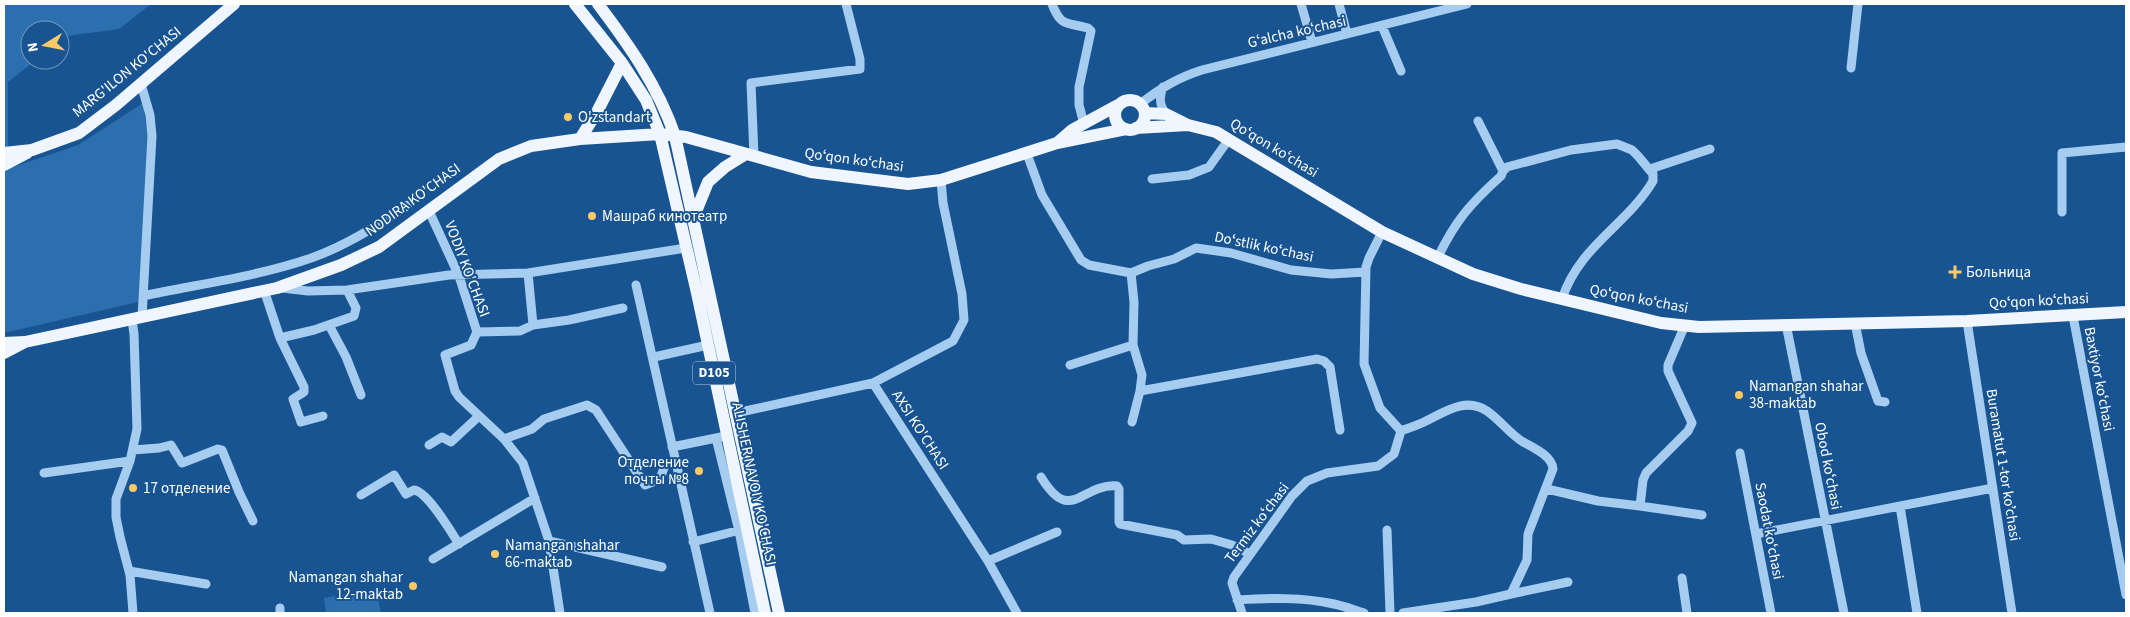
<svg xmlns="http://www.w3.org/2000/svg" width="2130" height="617" viewBox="0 0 2130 617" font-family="'Source Sans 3',sans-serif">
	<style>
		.green { fill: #2b6faf }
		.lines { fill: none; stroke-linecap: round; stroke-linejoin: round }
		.minor { stroke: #a6ccf0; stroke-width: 9 }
		.major { stroke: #eff6ff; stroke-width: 12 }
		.poi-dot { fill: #ffc965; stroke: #185491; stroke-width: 2 }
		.labels { text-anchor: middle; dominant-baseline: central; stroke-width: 4; stroke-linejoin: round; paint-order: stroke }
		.shield { fill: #185491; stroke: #baccde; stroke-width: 1 }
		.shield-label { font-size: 14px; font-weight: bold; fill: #fff }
		.street-label { font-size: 15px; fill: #fff; stroke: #185491 }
		.poi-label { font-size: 15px; fill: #fff; stroke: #185491; text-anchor: start }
	</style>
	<rect width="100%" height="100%" fill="#185491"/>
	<path class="green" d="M4 4H151L119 29 67 36 60 41V30H30V60H36L8 82V150H4Z
		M143 103 149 145 138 302 4 333V170L78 145Z
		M376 589 381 613H326L324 598Z"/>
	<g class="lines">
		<path class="minor" d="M1052 4C1061 27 1066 22 1088 28L1091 31 1079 87V105L1084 124
			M1301 4 1312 42
			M1339 4 1347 34
			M1382 26 1401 71
			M1851 68 1858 4
			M141 84 150 115 152 136 142 317
			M1163 87C1159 97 1159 105 1166 114
			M1140 104C1161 88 1177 78 1202 70L1467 4
			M1478 121 1503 171
			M1027 154 1042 195 1081 260 1089 265 1131 273 1134 302 1133 345 1142 375 1140 391 1132 422
			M754 156 751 83 860 69V59L846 4
			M1650 169 1710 149
			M1152 179 1189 175 1209 167 1229 139
			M429 211 459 276 477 332 471 345 445 355 455 391 459 397 504 439 523 463 549 541 560 613
			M2062 212V153L2126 147
			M1437 259C1455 221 1470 204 1501 176L1503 171 1507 167 1571 150 1617 144 1632 150 1638 156 1653 174V181C1627 225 1579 246 1562 299
			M528 273 533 325
			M1131 273 1148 266 1174 259 1196 248 1231 253 1291 270 1331 274 1366 272
			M636 285 710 613
			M282 288 308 291 347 290 449 275 528 273 686 248
			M264 290 280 338 304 387V392L293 399 300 419 301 422 323 416
			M143 296C199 284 261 276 314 257 347 245 379 225 408 205
			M2073 316 2126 595
			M132 320 134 334 137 429 130 461 116 499V517L120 537 130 575 133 613
			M1967 321 2012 613
			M1855 323 1861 353 1878 401 1885 402
			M1786 324 1844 613
			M329 325 346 357 361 395
			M477 332 520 331 533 325 569 320 623 308
			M280 338 314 330 354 316 356 308 347 290
			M654 357 708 345
			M1070 365 1133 345
			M873 383 953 341 964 320 962 294 943 203 941 180
			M1140 391 1317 359 1324 361 1330 367 1340 430
			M736 413 873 383 988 561 1017 613
			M1401 431C1409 428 1418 425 1426 421 1446 411 1466 397 1487 411 1500 420 1510 434 1523 442 1534 448 1552 456 1553 469L1528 534 1527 560 1511 594 1476 602 1403 613
			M716 438 739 531 755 613
			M504 439 532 429 544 419 587 405 596 410 645 485 660 479 665 465 675 461
			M429 445 442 437 451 442 479 416
			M672 447 721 437
			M133 450 159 448 171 445 182 463 218 449 222 450 239 492 253 521
			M1740 453 1771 613
			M44 473 130 461
			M1041 477C1071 526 1081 483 1117 486L1119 489V522L1120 524 1177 535 1184 540 1211 539 1232 545 1250 554
			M1547 489 1598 501 1640 506 1643 480 1646 473 1688 431 1692 423 1668 371V365L1685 325
			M361 495 394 475 406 494 414 490C428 492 451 532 459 544
			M1640 506 1702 515
			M1900 506 1917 613
			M1387 530 1390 613
			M1756 534 1993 488
			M549 541 662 567
			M693 542 744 529
			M433 559 535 498
			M988 561 1057 532
			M129 571 206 584
			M1682 578 1687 613
			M1511 594 1568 582
			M1237 600C1269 598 1302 597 1334 604 1344 606 1354 610 1364 613
			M280 608V613
			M1242 613 1232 583 1234 577 1292 496 1307 481 1327 473 1378 466 1394 454 1401 431 1380 408 1364 364 1366 267 1369 258 1382 232"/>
		<path class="major" d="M575 4 622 63 646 100 660 134 697 293 765 613
			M598 4C629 45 658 86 675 136L779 613
			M1115 115a15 15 0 1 1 30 0a15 15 0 1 1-30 0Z
			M1145 113 1166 114 1186 124
			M1136 128 1188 125 1216 132 1382 232 1473 274 1521 289 1661 323 1699 327 1967 321 2126 312
			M580 139 597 112 622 63
			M1057 143 1072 130 1118 105
			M4 153 32 150 79 133 116 105 234 4
			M4 165 27 153
			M693 219 708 182 725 167 746 154
			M25 342 277 288 341 265 379 247 499 159 531 146 580 139 660 134 686 137 811 172 908 184 941 180 1057 143 1126 129
			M4 343 25 342 4 353"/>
	</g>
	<g class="poi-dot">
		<circle cx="568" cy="117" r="5"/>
		<circle cx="592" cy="216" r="5"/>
		<path d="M1952.5 264.5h5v5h5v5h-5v5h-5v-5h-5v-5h5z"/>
		<circle cx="1739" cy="395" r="5"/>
		<circle cx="699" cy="471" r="5"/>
		<circle cx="133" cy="488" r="5"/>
		<circle cx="495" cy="554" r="5"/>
		<circle cx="413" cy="586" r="5"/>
	</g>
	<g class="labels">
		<rect class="shield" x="693" y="361.5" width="42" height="23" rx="4"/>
		<g class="shield-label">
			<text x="714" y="373">D105</text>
		</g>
		<g class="street-label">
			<text transform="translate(1297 32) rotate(-13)">Gʻalcha koʻchasi</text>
			<text transform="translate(127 72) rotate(-39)">MARG'ILON KO'CHASI</text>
			<text transform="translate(1274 148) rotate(31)">Qoʻqon koʻchasi</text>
			<text transform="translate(854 160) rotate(8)">Qoʻqon koʻchasi</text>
			<text transform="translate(413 200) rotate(-36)">NODIRA KO'CHASI</text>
			<text transform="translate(1264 247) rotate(12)">Doʻstlik koʻchasi</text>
			<text transform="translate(467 269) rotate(69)">VODIY KO'CHASI</text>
			<text transform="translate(1639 299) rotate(11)">Qoʻqon koʻchasi</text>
			<text transform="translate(2039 301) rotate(-3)">Qoʻqon koʻchasi</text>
			<text transform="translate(2099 379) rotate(79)">Baxtiyor koʻchasi</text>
			<text transform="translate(920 430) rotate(57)">AXSI KO'CHASI</text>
			<text transform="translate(2003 465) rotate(81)">Buramatut 1-tor koʼchasi</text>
			<text transform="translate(1828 466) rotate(79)">Obod koʻchasi</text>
			<text transform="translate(754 484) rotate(78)">ALISHER NAVOIY KO'CHASI</text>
			<text transform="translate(1257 523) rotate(-53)">Termiz koʻchasi</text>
			<text transform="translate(1769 531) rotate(79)">Saodat koʻchasi</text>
		</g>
		<g class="poi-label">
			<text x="578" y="117">O'zstandart</text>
			<text x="602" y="216">Машраб кинотеатр</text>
			<text x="1966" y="272">Больница</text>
			<text x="1749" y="386">Namangan shahar<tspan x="1749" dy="17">38-maktab</tspan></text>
			<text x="689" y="462" text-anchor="end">Отделение<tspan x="689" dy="17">почты №8</tspan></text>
			<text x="143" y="488">17 отделение</text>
			<text x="505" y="545">Namangan shahar<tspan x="505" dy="17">66-maktab</tspan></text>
			<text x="403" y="577" text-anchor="end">Namangan shahar<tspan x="403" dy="17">12-maktab</tspan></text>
		</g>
	</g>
	<rect width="2130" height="617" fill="none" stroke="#ffffff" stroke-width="10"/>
	<g transform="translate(45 45) rotate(260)"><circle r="24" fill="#185491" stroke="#7498bd"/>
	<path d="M0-4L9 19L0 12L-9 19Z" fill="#ffc965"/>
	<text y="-8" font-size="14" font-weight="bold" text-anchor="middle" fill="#ffffff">N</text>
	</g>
</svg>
